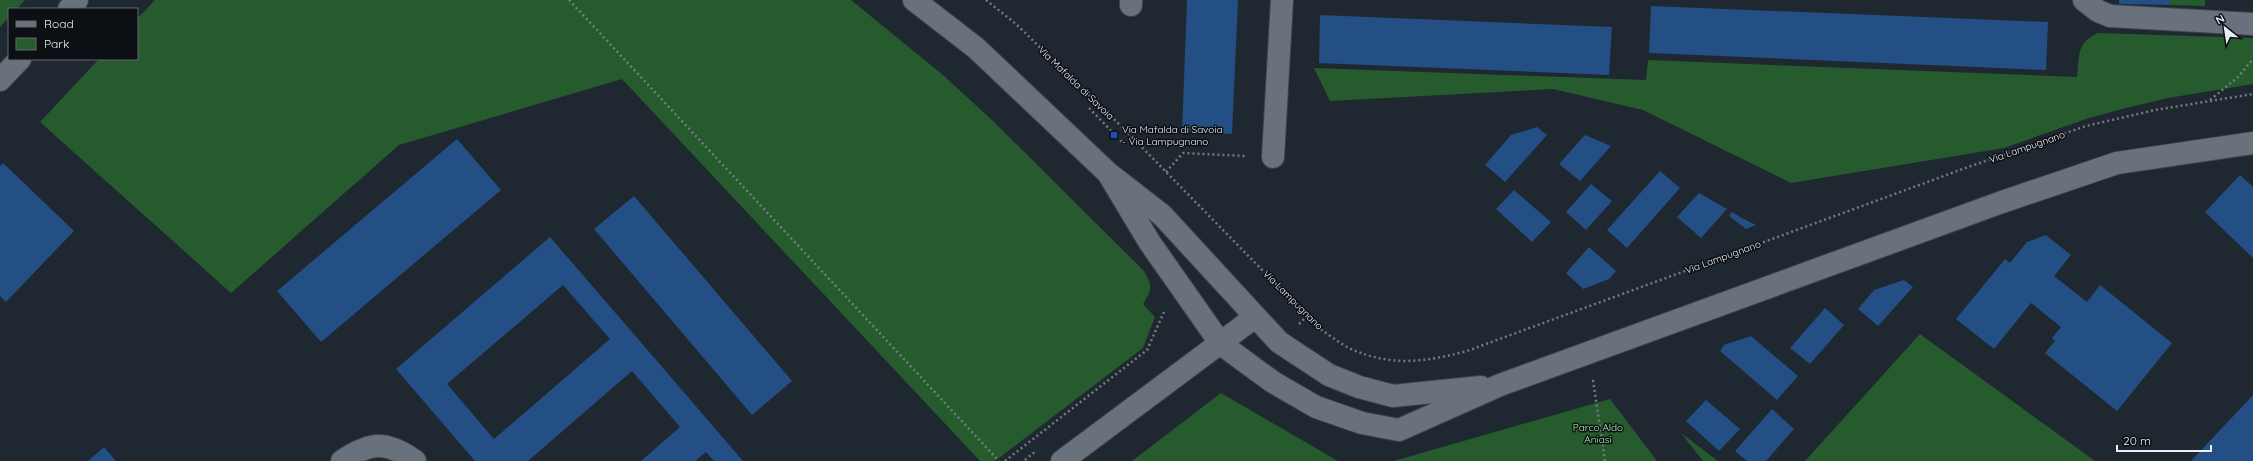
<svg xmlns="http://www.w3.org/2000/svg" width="2253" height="461" viewBox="0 0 2253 461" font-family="Quicksand,sans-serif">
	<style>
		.green { fill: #265b2e }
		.building { fill: #234f85; fill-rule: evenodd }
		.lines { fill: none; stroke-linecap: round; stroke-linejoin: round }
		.minor-casing { stroke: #3f454d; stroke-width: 24 }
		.path { stroke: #747b82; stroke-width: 2.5; stroke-dasharray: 2 3; stroke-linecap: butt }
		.minor { stroke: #69717d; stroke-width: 22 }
		.transit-dot { fill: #1a4fb4; stroke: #0c0f13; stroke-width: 1.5 }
		.labels { text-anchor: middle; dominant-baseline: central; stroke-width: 3; stroke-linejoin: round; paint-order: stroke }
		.street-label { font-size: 10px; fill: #eaeff5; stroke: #0c0f13 }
		.poi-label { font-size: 10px; fill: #eaeff5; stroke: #0c0f13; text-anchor: start }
		.park-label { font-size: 10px; fill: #a5f9ac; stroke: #0c0f13 }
	</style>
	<rect width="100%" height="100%" fill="#1f2730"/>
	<path class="green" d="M0 0H25L17 9H9V17L0 27Z
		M155 0H851L943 75 993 121 1143 270C1153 285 1152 290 1143 304L1155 317 1143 348 995 461H980L622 79 399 145 231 293 40 122 99 59H137V19Z
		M2170 0H2205V6L2170 5Z
		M2098 33 2253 38V84L2168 98 2126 108 2089 118 2004 148 1791 183 1643 110 1553 89 1330 101 1314 68 1646 80 1648 60 2077 77C2080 56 2075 44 2098 33Z
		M1920 334 2095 461H1805Z
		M1221 393 1338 461H1132Z
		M1610 399 1657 461H1394Z
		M1681 433 1718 461H1703Z"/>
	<path class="building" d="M1187 0H1238L1232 134 1182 132Z
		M2119 0H2170V5L2119 4Z
		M1651 6 2048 22 2046 70 1649 53Z
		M1320 15 1612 27 1609 75 1319 63Z
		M1537 127 1547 135 1505 182 1485 165 1511 135Z
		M1585 135 1611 146 1580 181 1559 164Z
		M457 139 501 190 321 342 277 291Z
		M3 163 74 231 6 302 0 296V166Z
		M1660 171 1680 188 1627 248 1607 230Z
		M2240 175 2253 187V258L2205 212Z
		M1591 184 1612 201 1586 230 1566 212Z
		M1514 190 1551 222 1532 242 1496 209Z
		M1699 193 1727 209 1701 238 1677 217Z
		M634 196 792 381 752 415 594 229Z
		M1732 212 1742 218 1756 225 1746 229 1729 216Z
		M2046 235 2071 255 2054 276 2087 302 2100 285 2172 343 2117 411 2045 353 2055 341 2052 338 2061 327 2031 303 1994 349 1956 319 2005 259 2010 263 2027 242Z
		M550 237 626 325 743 461H714L706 452 695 461H641L680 427 632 371 528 461H475L396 369ZM563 285 610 339 494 439 447 384Z
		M1589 247 1616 271 1609 279 1583 289 1566 273Z
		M1904 280 1913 287 1878 326 1858 309 1874 290Z
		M1825 308 1844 325 1810 364 1790 348Z
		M1751 336 1798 376 1777 400 1720 351 1724 345Z
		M2253 395V461H2191Z
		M1706 400 1740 429 1719 451 1686 421Z
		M1772 409 1794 429 1766 461H1747L1735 451Z
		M104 447 116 461H88Z"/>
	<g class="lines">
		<defs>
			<path id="minor" d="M914 0 976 48 1108 173 1162 215 1279 342 1329 375 1359 387 1393 396 1481 387
				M2084 0 2098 11 2110 16 2253 24
				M1131 5V0
				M69 9 77 0
				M0 80 20 59
				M1273 157 1282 0
				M1108 173 1150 243 1221 344 1273 382 1316 407 1362 423 1399 430 1500 385 2002 202 2117 163 2253 143
				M342 461C370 442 386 440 415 461
				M1062 461 1255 317"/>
		</defs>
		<use href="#minor" class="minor-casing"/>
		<path class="path" d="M569 0 999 461
			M986 0 1016 24 1124 129 1320 329C1330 335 1340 344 1351 349 1392 367 1425 362 1467 351L1971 166 2086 126 2155 110 2253 94
			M2210 100 2238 77 2253 59
			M1089 108 1123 143
			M1166 172 1183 153 1246 156
			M1299 324 1307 316
			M1593 380 1605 461
			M1025 460 1036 451
			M1005 461 1147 350 1164 312"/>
		<use href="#minor" class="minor"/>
	</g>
	<rect class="transit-dot" x="1110" y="131" width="8" height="8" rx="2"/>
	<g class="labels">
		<g class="street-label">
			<text transform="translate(1076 83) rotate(44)">Via Mafalda di Savoia</text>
			<text transform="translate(2027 147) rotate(-19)">Via Lampugnano</text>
			<text transform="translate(1723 257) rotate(-20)">Via Lampugnano</text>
			<text transform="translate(1293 300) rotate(45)">Via Lampugnano</text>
		</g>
		<g class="poi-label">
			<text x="1122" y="129">Via Mafalda di Savoia<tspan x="1122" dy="12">- Via Lampugnano</tspan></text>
		</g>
		<g class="park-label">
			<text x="1598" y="427">Parco Aldo<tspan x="1598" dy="12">Aniasi</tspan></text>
		</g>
	</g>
	<rect x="8" y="8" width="130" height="52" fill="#0c0f13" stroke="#65696d"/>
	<rect x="16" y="21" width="20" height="6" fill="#69717d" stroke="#65696d"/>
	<text x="44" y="28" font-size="12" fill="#eaeff5">Road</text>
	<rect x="16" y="38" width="20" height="12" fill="#265b2e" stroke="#65696d"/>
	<text x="44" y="48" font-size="12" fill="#eaeff5">Park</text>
	<g transform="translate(2225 28) rotate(330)" stroke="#0c0f13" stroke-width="3" paint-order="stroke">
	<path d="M0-3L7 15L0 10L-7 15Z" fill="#eaeff5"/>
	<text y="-6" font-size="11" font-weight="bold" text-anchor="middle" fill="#eaeff5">N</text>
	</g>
	<path d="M2117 445v6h94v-6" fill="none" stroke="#eaeff5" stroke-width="2"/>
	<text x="2123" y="445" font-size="12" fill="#eaeff5" stroke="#0c0f13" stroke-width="3" paint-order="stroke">20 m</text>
</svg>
